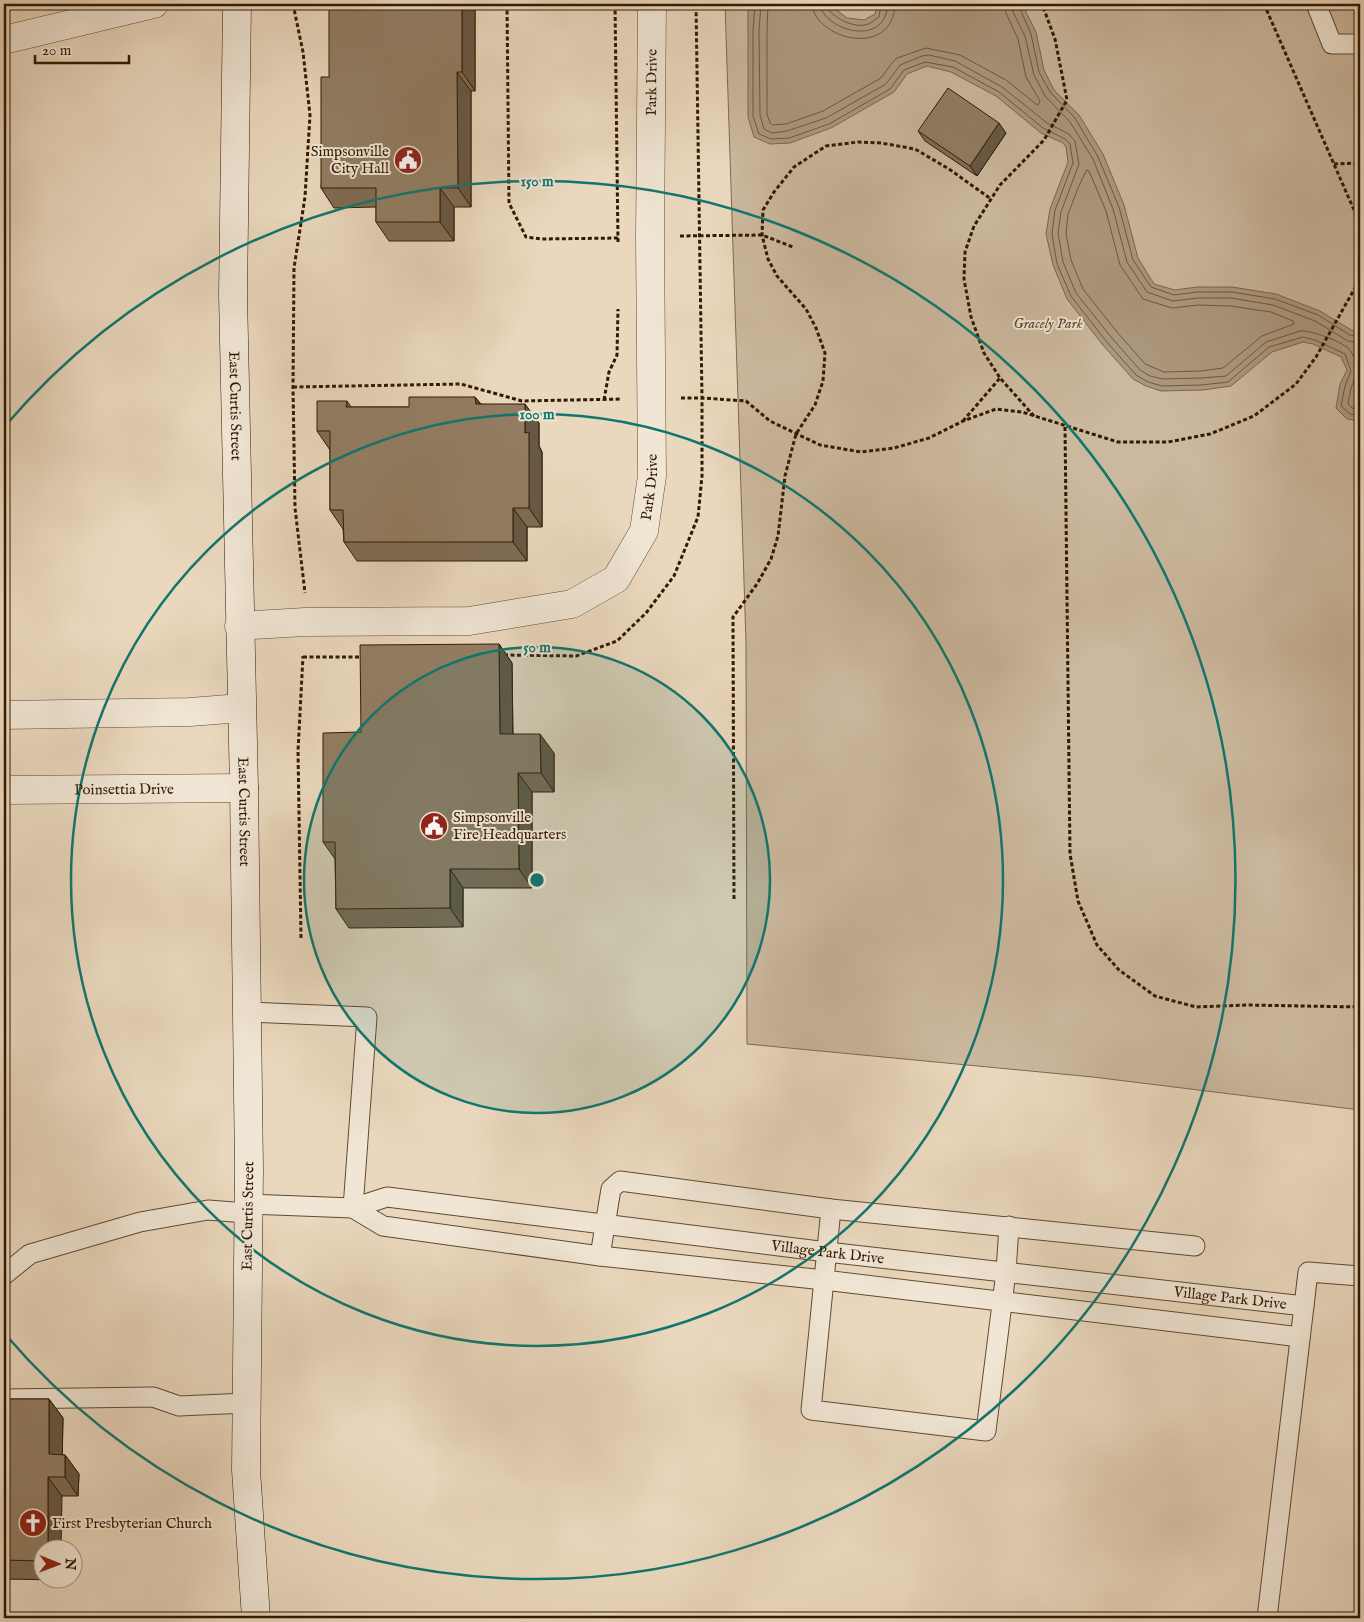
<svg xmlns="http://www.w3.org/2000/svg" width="1364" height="1622" viewBox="0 0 1364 1622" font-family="'IM FELL English',serif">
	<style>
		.green { fill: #cbb89e; stroke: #7e694f }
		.water { fill: #ab977d; stroke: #7b654b }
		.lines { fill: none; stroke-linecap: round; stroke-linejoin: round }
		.shore { stroke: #6e583e; stroke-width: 1 }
		.lane-casing { stroke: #604a30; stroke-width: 21 }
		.street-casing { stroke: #604a30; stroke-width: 29 }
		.secondary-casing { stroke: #321a00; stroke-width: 29 }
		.path { stroke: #321a00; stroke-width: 3; stroke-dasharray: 4 2.5; stroke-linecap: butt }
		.lane { stroke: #f1e6d5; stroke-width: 19 }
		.street { stroke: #f1e6d5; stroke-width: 28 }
		.secondary { stroke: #f1e6d5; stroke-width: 28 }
		.wall { fill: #7e6c55; stroke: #321a00 }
		.shaded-wall { fill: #665845; stroke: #321a00 }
		.building { fill: #927d63; stroke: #321a00 }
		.ring { fill: none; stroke: #0f766e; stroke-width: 2.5 }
		.labels { text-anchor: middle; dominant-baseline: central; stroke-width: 4; stroke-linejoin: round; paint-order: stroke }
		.street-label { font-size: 15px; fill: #321a00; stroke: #f1e6d5 }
		.poi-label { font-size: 15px; fill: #321a00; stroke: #f1e6d5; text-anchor: start }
		.park-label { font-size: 15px; font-style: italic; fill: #60492f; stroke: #f1e6d5 }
		.centre { fill: #0f766e; stroke: #f1e6d5; stroke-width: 2.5 }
		.ring-label { font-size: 15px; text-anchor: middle; font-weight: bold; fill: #0f766e; stroke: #f1e6d5; stroke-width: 4; stroke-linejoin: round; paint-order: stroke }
	</style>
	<rect width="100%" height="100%" fill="#ead8be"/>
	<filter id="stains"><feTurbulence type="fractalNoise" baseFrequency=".004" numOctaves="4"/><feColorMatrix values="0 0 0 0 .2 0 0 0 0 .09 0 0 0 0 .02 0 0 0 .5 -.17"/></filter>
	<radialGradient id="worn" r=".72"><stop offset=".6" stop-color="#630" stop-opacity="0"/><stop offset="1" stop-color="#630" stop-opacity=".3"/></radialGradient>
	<path class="green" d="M725 4H1360V1110L1093 1077 747 1044 746 642Z"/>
	<path class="water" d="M750 4H829L847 18 864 20 875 14 877 4H1022L1036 32 1044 70 1054 90 1079 115 1103 154 1124 205 1138 258 1154 284 1175 290 1197 287H1232L1276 294 1320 311 1353 331 1360 332V421L1347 419 1336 408 1340 384 1347 370 1341 357 1313 344 1303 342 1272 352 1231 386 1203 390 1161 391 1146 386 1133 379 1102 344 1067 299 1053 265 1046 234 1050 209 1068 162 1066 147 1063 143 1041 133 996 96 951 72 927 66 907 74 894 92 831 128 790 143 770 144 754 137 748 117V8Z"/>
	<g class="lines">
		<path class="shore" d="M755 4 753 31V116L759 134 771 139 789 138 829 124 890 89 904 70 925 62 953 67 999 92 1043 128 1065 139 1070 144 1073 163 1055 210 1052 234 1057 264 1071 296 1106 341 1136 375 1148 382 1162 386 1202 385 1228 382 1269 347 1303 337 1315 340 1345 354 1351 371 1345 386 1341 406 1350 414 1360 416
			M761 4 759 31 760 115 764 129 772 133 787 131 826 118 886 84 900 65 922 56 929 55 955 61 1002 87 1047 123 1069 134 1075 141 1079 164 1061 212 1058 233 1063 262 1076 293 1111 337 1140 370 1150 376 1163 379 1202 378 1226 376 1266 342 1300 331C1311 330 1340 341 1348 348 1353 353 1357 364 1358 370L1351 388 1348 404 1352 408 1360 409
			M768 4 767 31V114L770 123 773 125 786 124 823 111 881 78 892 63 897 58 926 48 960 55 1006 80 1036 104 1038 105 1040 101 1026 77 1018 39 1006 13 1004 4
			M812 4C814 39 893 60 895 4
			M820 4C822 29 885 50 888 4
			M826 4C828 16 853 28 865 25 870 24 875 20 879 17L881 4
			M1012 4V10L1025 36 1034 75 1045 96 1070 122 1093 159 1113 209 1127 262 1147 292 1173 301 1198 298H1231L1273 305 1315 321 1348 341 1360 343
			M1018 4 1031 34 1039 72 1050 92 1075 118 1098 157 1119 207 1133 260 1151 287 1174 295 1197 292H1232L1275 299 1318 315 1350 335 1360 337
			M1087 170 1089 171 1106 211 1120 265 1143 299 1172 308 1198 305 1231 306 1271 312 1293 321 1294 324 1262 336 1223 368 1201 371 1164 372 1145 364 1117 332 1083 289 1071 260 1066 234 1068 214 1078 188Z"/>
		<defs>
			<g id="lane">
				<path d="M1316 4 1332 44H1360"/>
				<path d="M247 1012 367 1017 353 1208"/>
				<path id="s1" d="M247 1204 353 1208 387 1197 827 1252 1304 1306"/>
				<path d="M353 1208 383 1226 600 1256 824 1280 1300 1337"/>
				<path d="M831 1209 811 1410 986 1431 1006 1272 1009 1226"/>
				<path d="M600 1256 611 1189 620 1181 831 1209 1195 1246"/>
				<path d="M4 1275 30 1254 140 1222 208 1210 247 1213"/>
				<path d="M4 1399 153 1397 179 1406 247 1403"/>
				<path d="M1267 1618 1308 1272 1360 1276"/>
			</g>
			<g id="street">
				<path d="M4 40 154 4"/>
				<path id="s2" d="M239 626 305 622 469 621 572 604 616 579 644 531 652 476 650 237 652 4"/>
				<path d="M4 715 190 712 241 708"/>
				<path id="s3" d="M4 790 244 788"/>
			</g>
			<g id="secondary">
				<path id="s4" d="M237 4 233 295 244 788 249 1168 246 1470 256 1618"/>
			</g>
		</defs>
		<use href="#lane" class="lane-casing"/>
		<use href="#street" class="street-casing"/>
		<use href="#secondary" class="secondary-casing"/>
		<path class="path" d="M293 4 303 52 310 115 305 197 294 268 293 387 295 508 305 593
			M507 4 509 203 526 237 542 239 618 238
			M615 4 618 243
			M1264 4 1354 210 1360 232
			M1334 164 1360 163
			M680 236 762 235 793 247
			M293 387 461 384 522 401 622 399
			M681 398H702L746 401 770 421 820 445 861 452 894 448 929 438 963 421 996 409 1022 412 1118 442H1168L1210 434 1254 416 1296 384 1316 357 1360 279
			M604 400 609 372 617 355 618 309
			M1034 416 1000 378 984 353 971 317 964 279 965 252 974 226 1000 185 1044 140 1067 100 1055 39 1042 4
			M963 421 1000 378
			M1065 427 1070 854 1078 901 1097 945 1119 970 1155 996 1196 1007 1246 1005 1360 1007
			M504 655 576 656 617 641 646 613 674 576 698 517 702 476V398L696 4
			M303 657H363
			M734 899 733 617 757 584 771 559 778 536 785 476 796 434 815 405 823 381 825 353 816 328 806 309 777 276 768 259 762 235 763 210 774 192 794 167 826 146 858 142 881 143 915 149 949 169 991 199
			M301 938 298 751 303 656"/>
		<use href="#lane" class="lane"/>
		<use href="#street" class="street"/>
		<use href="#secondary" class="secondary"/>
	</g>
	<path class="wall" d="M475 4V91H471V207H454V241H389L376 222V207L334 208 321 188 329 77Z
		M918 131 1006 133 977 176 925 141Z
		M475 397 481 404 539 423V446L542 452V527H527V561H357L344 542 343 529 330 510V450L317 431 351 407H409Z
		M499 644 512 663 513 734 554 753V792H532V888H463V927L349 928 336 909 335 859 323 842 361 732Z
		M4 1399H49L63 1418 62 1455H65L79 1474 78 1496H62L42 1550V1580H61L4 1579Z"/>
	<path class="shaded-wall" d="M462 4H475V91L462 72Z
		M457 72 471 91V207L458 188Z
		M999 123 1006 133 977 176 970 166Z
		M440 188 454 207V241L440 222Z
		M475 397 489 416 476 404Z
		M347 401 360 420 346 407Z
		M525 404 539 423V446L542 452V527L529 508 525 433Z
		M513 508 527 527V561L513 542Z
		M499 644 512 663 513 753 500 734Z
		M540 734 554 753V792L541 773Z
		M518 773 532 792V888L519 869Z
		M450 869 463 888V927L450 908Z
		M49 1399 63 1418 62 1474 49 1454Z
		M65 1455 79 1474 78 1496 65 1477Z
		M48 1477 62 1496 61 1550H48Z"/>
	<path class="building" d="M329 4H462V72H457L458 188H440V222H376V188H321V77H329Z
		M948 88 999 123 970 166 918 131Z
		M409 397H475L476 404H525V433L529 432V508H513V542H344L343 510H330V431H317V401H347L346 407H409Z
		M499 644 500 734H540L541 773H518L519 869H450V908L336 909 335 842H323V733L361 732 360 645Z
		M4 1399H49V1454L65 1455V1477H48V1550H42V1561L4 1560Z"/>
	<circle cx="537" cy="880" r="233" fill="#0f766e" fill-opacity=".12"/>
	<g class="ring">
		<circle cx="537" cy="880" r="233"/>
		<circle cx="537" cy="880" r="466"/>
		<path d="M5 426A699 699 0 1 1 5 1334"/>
	</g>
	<defs>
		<symbol id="civic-disc" viewBox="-11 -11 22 22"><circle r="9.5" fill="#8f2418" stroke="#f1e6d5"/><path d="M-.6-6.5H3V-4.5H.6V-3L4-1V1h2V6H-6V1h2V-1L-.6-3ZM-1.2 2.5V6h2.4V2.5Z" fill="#fff"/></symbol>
		<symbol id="church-disc" viewBox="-11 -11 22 22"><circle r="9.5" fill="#8f2418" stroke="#f1e6d5"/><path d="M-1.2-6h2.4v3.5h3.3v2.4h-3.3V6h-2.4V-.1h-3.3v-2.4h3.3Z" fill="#fff"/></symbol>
	</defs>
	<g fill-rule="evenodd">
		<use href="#civic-disc" x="392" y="144" width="32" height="32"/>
		<use href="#civic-disc" x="418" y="810" width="32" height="32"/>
		<use href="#church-disc" x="17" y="1507" width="32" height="32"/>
	</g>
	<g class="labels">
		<g class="street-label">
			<text stroke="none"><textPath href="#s2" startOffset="890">Park Drive</textPath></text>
			<text stroke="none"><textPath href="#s4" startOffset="402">East Curtis Street</textPath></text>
			<text stroke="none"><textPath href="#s2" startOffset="485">Park Drive</textPath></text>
			<text stroke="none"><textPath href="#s3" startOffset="120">Poinsettia Drive</textPath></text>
			<text stroke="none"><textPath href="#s4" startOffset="808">East Curtis Street</textPath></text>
			<text transform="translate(248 1216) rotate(-89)">East Curtis Street</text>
			<text stroke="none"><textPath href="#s1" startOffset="586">Village Park Drive</textPath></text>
			<text stroke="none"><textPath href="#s1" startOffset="991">Village Park Drive</textPath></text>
		</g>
		<g class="poi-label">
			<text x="389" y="151" text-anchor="end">Simpsonville<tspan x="389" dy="17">City Hall</tspan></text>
			<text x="453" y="817">Simpsonville<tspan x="453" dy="17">Fire Headquarters</tspan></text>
			<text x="52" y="1523">First Presbyterian Church</text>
		</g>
		<g class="park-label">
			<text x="1048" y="323">Gracely Park</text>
		</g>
	</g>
	<circle cx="537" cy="880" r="8" class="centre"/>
	<g class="ring-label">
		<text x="537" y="186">150 m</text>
		<text x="537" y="419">100 m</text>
		<text x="537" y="652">50 m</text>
	</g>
	<rect width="1364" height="1622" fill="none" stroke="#ead8be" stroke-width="20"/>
	<rect x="5" y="5" width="1354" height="1612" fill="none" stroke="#321a00" stroke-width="2.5"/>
	<rect x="10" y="10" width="1344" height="1602" fill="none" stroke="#321a00"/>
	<g transform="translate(58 1564) rotate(91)"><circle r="24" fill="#f1e6d5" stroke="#a59480"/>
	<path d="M0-4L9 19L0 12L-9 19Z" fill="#8f2418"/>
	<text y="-8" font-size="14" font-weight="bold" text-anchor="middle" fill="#321a00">N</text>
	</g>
	<path d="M35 55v8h94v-8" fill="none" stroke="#321a00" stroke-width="2.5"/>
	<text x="42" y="55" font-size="15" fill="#321a00" stroke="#f1e6d5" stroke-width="4" paint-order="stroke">20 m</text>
	<rect width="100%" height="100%" filter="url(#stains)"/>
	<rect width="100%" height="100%" fill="url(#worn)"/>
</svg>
